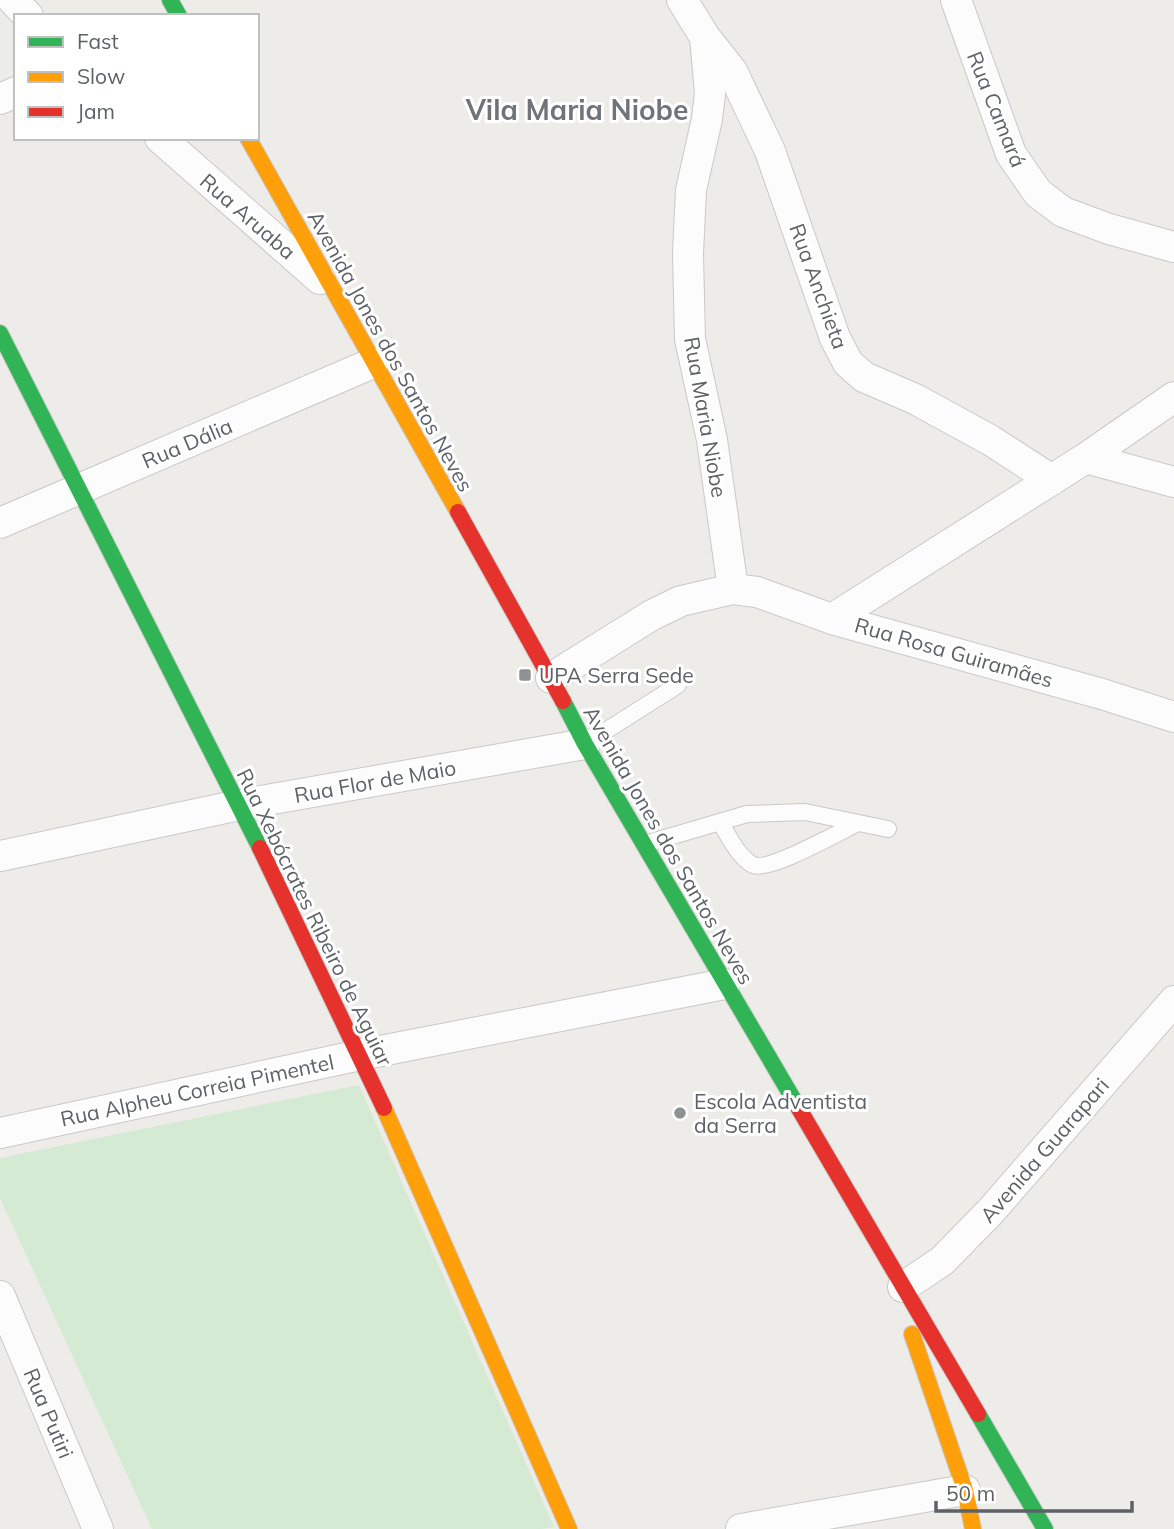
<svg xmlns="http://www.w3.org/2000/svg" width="1174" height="1529" viewBox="0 0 1174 1529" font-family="Mulish,sans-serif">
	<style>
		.green { fill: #d5ead2 }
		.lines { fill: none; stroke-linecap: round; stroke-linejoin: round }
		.lane-casing { stroke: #c9c9c8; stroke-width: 18 }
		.street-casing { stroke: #c9c9c8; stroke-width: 32 }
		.fast-casing { stroke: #c9caca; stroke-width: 18 }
		.slow-casing { stroke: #c9caca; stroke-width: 18 }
		.jam-casing { stroke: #c9caca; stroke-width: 18 }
		.lane { stroke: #fcfcfc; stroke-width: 16 }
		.street { stroke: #fcfcfc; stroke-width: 30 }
		.fast { stroke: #30b455; stroke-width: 16 }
		.slow { stroke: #ff9f0a; stroke-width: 16 }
		.jam { stroke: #e5322d; stroke-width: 16 }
		.poi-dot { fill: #8f9294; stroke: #fff; stroke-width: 2.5 }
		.labels { text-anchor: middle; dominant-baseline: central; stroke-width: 6; stroke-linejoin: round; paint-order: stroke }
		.street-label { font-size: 21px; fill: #5d6267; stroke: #fff }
		.poi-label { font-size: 21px; fill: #5d6267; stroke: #fff; text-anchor: start }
		.district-label { font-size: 28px; font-weight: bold; fill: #6e7479; stroke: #fff }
	</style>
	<rect width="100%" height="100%" fill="#edece8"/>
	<path class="green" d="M359 1085 554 1527 542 1529H152L0 1198V1158Z"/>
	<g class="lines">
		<defs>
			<path id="lane" d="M585 744 678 685
				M720 822C728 835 738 857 753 865 769 872 839 832 858 823
				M645 844 747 814 805 812 888 829"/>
			<path id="street" d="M13 0 28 16
				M682 0 705 37 710 94 707 119 691 190 688 254 690 339 712 440 733 589
				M956 0 1011 154 1038 193 1063 212 1109 229 1174 247
				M705 37 732 71 770 151 835 338 848 363 864 377 915 399 990 440 1052 480
				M0 99 16 92
				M160 138 320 279
				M1086 458 1174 482
				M0 523 373 363
				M832 619 1086 458 1174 397
				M551 678 652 615 681 601 733 589 757 592 832 619 1102 694 1174 717
				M0 856 239 805 585 744
				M0 1133 360 1055 725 984
				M903 1287 942 1261 990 1212 1174 1001
				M0 1296 98 1529
				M741 1529 965 1490"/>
			<path id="fast" d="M170 0 179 16
				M0 333 260 848
				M563 701 585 744 798 1107
				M978 1414 1045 1529"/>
			<path id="slow" d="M248 138 458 512
				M384 1108 569 1529
				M912 1334 965 1490 973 1529"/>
			<path id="jam" d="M458 512 563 701
				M260 848 384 1108
				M798 1107 978 1414"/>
		</defs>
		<use href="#lane" class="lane-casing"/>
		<use href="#street" class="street-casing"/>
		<use href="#fast" class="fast-casing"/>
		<use href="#slow" class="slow-casing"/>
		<use href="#jam" class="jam-casing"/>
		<use href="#lane" class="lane"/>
		<use href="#street" class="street"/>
		<use href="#fast" class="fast"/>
		<use href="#slow" class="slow"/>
		<use href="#jam" class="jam"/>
	</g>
	<g class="poi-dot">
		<rect x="518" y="668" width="14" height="14" rx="3.5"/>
		<circle cx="680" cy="1113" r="7"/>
	</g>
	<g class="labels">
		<g class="street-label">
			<text transform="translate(997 109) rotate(68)">Rua Camará</text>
			<text transform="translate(248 216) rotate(41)">Rua Aruaba</text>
			<text transform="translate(819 286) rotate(70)">Rua Anchieta</text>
			<text transform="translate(391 351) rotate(61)">Avenida Jones dos Santos Neves</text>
			<text transform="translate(706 417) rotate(80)">Rua Maria Niobe</text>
			<text transform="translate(187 443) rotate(-23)">Rua Dália</text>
			<text transform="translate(954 652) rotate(16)">Rua Rosa Guiramães</text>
			<text transform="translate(375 781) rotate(-10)">Rua Flor de Maio</text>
			<text transform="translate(669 845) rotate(60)">Avenida Jones dos Santos Neves</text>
			<text transform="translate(315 917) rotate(64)">Rua Xebócrates Ribeiro de Aguiar</text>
			<text transform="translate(197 1090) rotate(-12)">Rua Alpheu Correia Pimentel</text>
			<text transform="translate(1044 1150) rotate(-49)">Avenida Guarapari</text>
			<text transform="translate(49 1413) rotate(67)">Rua Putiri</text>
		</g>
		<g class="poi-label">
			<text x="539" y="675">UPA Serra Sede</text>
			<text x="694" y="1101">Escola Adventista<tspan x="694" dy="24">da Serra</tspan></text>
		</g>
		<g class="district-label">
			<text x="577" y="109">Vila Maria Niobe</text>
		</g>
	</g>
	<rect x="14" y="14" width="245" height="126" fill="#ffffff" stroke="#bec0c2" stroke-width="2"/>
	<rect x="28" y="37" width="35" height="10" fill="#30b455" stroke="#bec0c2" stroke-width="2"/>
	<text x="77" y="49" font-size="21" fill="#5d6267">Fast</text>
	<rect x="28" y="72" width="35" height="10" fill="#ff9f0a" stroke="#bec0c2" stroke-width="2"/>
	<text x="77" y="84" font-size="21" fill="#5d6267">Slow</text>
	<rect x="28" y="107" width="35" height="10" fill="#e5322d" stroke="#bec0c2" stroke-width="2"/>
	<text x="77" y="119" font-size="21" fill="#5d6267">Jam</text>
	<path d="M936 1501v10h196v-10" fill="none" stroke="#5d6267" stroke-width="3.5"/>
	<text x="946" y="1501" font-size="21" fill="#5d6267" stroke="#ffffff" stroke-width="5" paint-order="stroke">50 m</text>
</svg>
